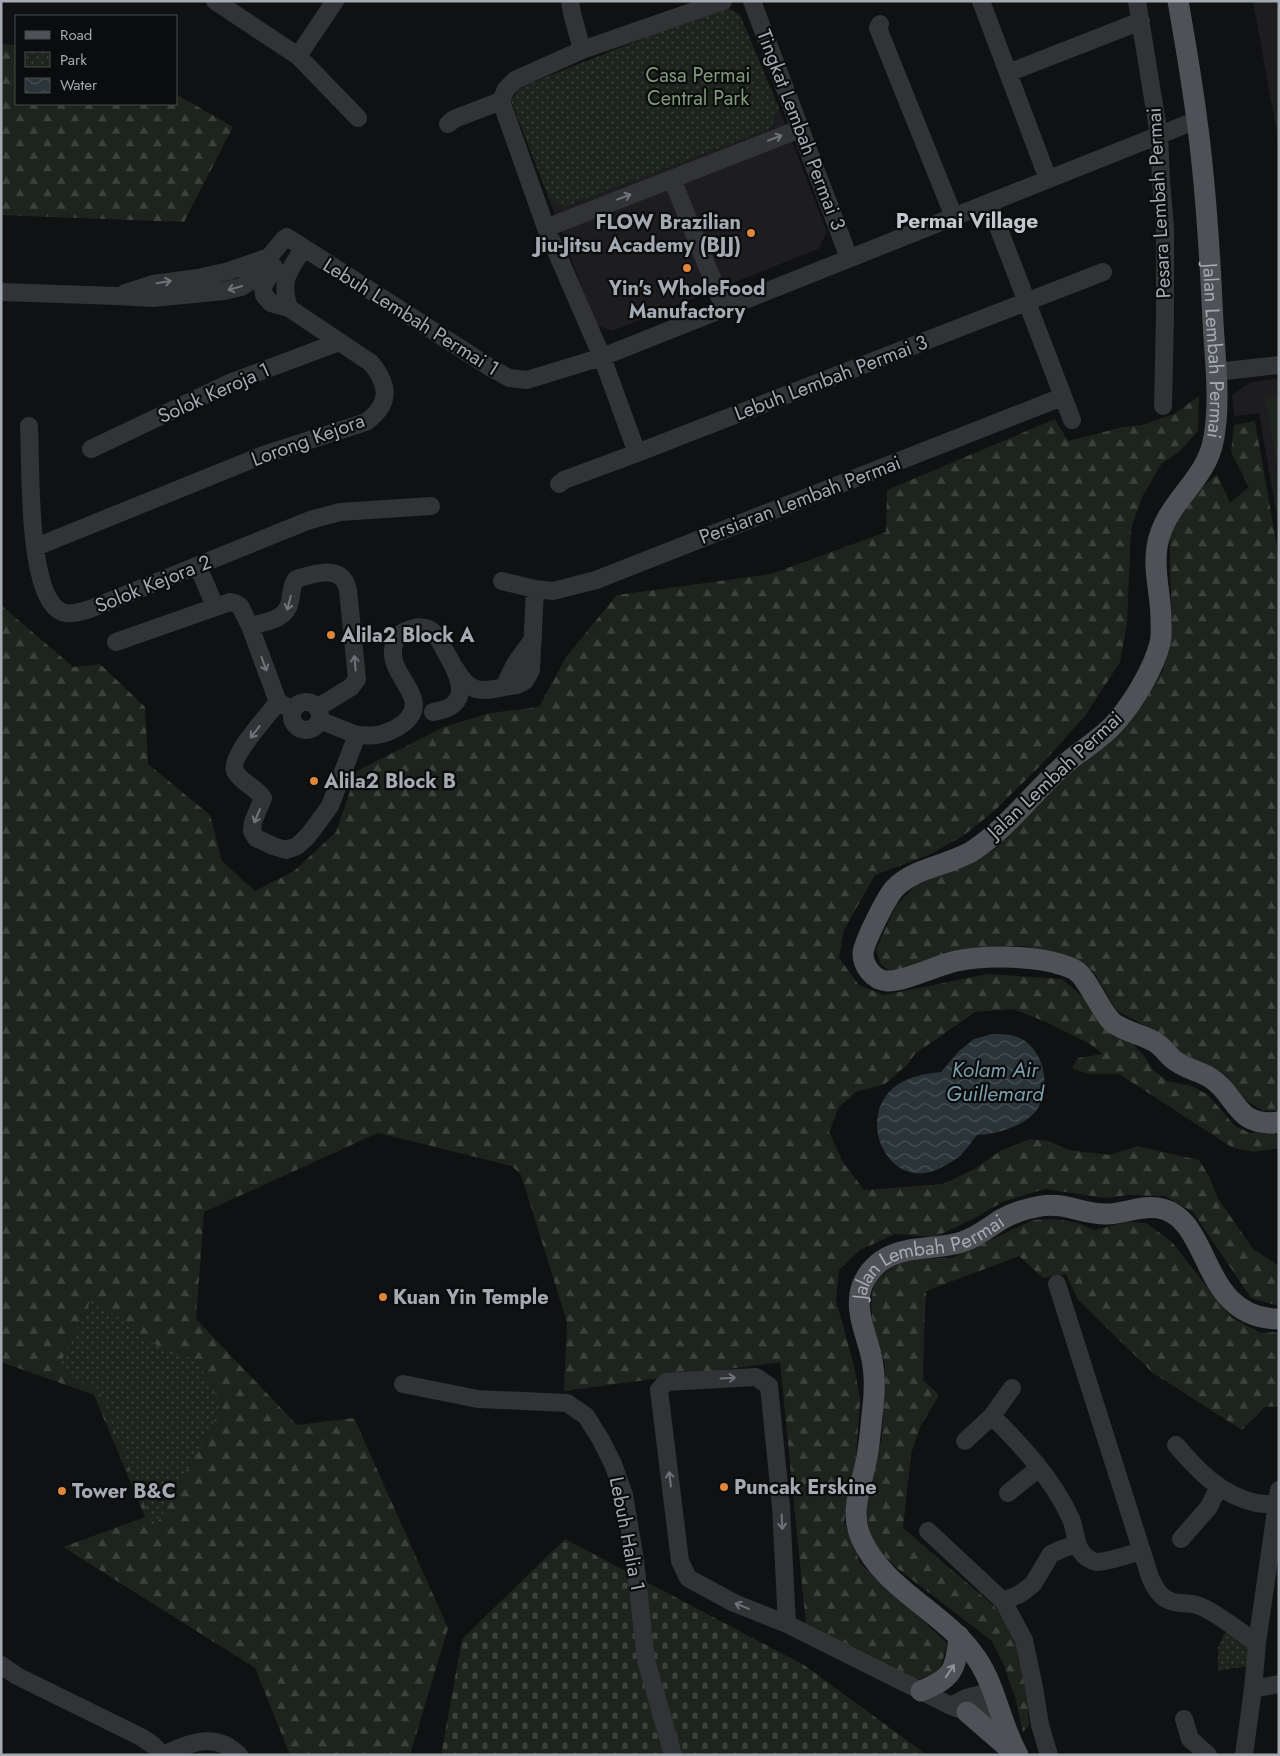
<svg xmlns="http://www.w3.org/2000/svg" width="1280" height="1756" viewBox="0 0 1280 1756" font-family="Jost,sans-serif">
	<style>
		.built { fill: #1d1d1f }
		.forest { fill: url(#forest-firs) }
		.cemetery { fill: url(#cemetery-stones) }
		.park { fill: url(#park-dots) }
		.pitch { fill: #1d241d }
		.water { fill: url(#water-waves) }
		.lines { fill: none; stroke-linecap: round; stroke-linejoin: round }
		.minor { stroke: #323336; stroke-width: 18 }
		.major { stroke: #4e5155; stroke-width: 21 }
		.minor-bridge { stroke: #323336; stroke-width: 18 }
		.oneway { stroke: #70747a }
		.oneway2 { stroke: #8e949a }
		.poi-dot { fill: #e18639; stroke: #0b0c0d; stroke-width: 2 }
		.labels { text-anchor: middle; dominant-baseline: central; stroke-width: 4.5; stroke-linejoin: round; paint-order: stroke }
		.park-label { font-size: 20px; fill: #809b7b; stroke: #0b0c0d }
		.street-label { font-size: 20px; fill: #a3aab1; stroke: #0b0c0d }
		.poi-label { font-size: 20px; font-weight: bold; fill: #a3aab1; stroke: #0b0c0d; text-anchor: start }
		.neighbourhood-label { font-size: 21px; font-weight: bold; fill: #c3c8ce; stroke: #0b0c0d }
		.water-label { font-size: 21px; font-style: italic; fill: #7c9eaa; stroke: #0b0c0d }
	</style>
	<defs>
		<pattern id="forest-firs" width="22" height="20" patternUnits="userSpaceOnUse" patternTransform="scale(1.25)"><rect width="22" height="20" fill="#1d241d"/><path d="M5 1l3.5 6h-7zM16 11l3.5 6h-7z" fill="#3b413b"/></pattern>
		<pattern id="cemetery-stones" width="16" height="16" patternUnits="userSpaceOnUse" patternTransform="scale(1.25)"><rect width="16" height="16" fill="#1d241d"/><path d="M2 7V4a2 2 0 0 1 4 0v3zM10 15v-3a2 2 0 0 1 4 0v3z" fill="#3b413b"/></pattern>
		<pattern id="park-dots" width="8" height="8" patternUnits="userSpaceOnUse" patternTransform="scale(1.25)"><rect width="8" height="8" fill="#1d241d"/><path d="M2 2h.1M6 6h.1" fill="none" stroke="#3b413b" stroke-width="1.8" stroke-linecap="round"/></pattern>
		<pattern id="water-waves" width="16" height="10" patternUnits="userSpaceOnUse" patternTransform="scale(1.25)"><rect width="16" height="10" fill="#2b3539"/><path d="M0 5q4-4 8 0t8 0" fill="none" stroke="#475053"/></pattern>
	</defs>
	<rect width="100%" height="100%" fill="#101112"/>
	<path class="built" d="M1253 1H1279V144Z
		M779 108 827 232 818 249 612 331 596 325 549 199 564 207 770 129Z
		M1279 378V529L1259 413 1234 416 1232 395 1251 382Z"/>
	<path class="forest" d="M1 44 16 45V104H176V94L233 127 184 222 1 215Z
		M1199 396 1198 431 1179 452 1162 463 1142 497 1131 529 1127 624 1120 662 1085 716 1041 765 994 811 963 836 929 855 875 875 844 930 839 958 859 985 884 995 988 974 1062 979 1082 996 1114 1036 1133 1044 1145 1057 1153 1070 1167 1081 1192 1086 1208 1095 1235 1126 1250 1133 1279 1131V1148L1254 1152 1233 1148 1119 1074H1088L1072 1068 1078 1058 1103 1054 1090 1044 1046 1022 1013 1009 975 1012 915 1054 907 1065 885 1084 856 1092 839 1107 829 1132 843 1162 864 1190 943 1184 976 1168 1000 1151 1030 1139 1049 1141 1069 1150 1110 1155 1137 1146 1199 1160 1209 1176 1217 1197 1253 1249 1279 1266V1306L1251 1298 1193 1212 1165 1196 1129 1195 1105 1198 1045 1189 1002 1202 975 1218 935 1237 895 1234 860 1250 839 1270 836 1300 854 1366 860 1399 855 1472 844 1521 860 1563 947 1643 940 1671 918 1680 806 1625 780 1362 564 1391 567 1322 521 1175 512 1166 378 1133 204 1212 196 1319 297 1425 354 1418 448 1628 410 1755H290L255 1668 63 1547 145 1517 94 1395 1 1362V605L73 667 100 664 145 707 148 764 210 815 222 861 255 891 294 871 336 832 357 771 444 727 490 713 539 707 566 657 617 595 771 574 886 532 887 490 1055 419 1068 441 1123 427 1142 425 1174 414Z
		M1255 421 1279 558V1111H1263L1244 1099 1225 1074 1184 1054 1162 1035 1116 1010 1094 972 1075 957 1024 946 974 947 904 970 890 972 880 963 876 949 896 906 914 887 994 850 1065 779 1124 730 1163 671 1172 627 1170 571V533L1197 492 1217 474 1230 503 1249 487 1231 452 1234 425Z
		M1054 1219 1078 1223 1094 1230 1127 1222 1146 1223 1171 1241 1231 1317 1261 1333 1279 1332V1406L1265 1407 1242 1430 1153 1373 1078 1300 1066 1274 1043 1278 1019 1256 926 1291 924 1334 923 1380 939 1395 920 1427 911 1454 903 1528 995 1607 1019 1645 1026 1677 1029 1725 1023 1732 1015 1697 1004 1666 992 1641 897 1568 871 1544 866 1510 871 1477 882 1437 885 1364 873 1327 871 1305 874 1282 892 1267 908 1259 952 1258 1033 1220Z"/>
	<path class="cemetery" d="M565 1539 804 1665 927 1755H441L462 1639Z"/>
	<path class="park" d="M725 6 740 15 779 108 770 129 564 207 549 199 511 101 518 88Z
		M92 1298 167 1353 196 1359 222 1407 154 1529 100 1394 58 1368Z
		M1226 1631 1246 1645 1248 1649V1666L1218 1671V1647Z"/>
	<path class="pitch" d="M1279 396V476L1265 398Z"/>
	<path class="water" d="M992 1034C1004 1034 1015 1034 1025 1041 1045 1055 1050 1087 1038 1108 1027 1126 996 1134 977 1135 971 1142 966 1150 960 1156 955 1160 949 1163 944 1166 892 1197 855 1123 892 1089 905 1077 924 1074 941 1072L959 1051 974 1039Z"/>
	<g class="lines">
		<path class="minor" d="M215 1 298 56 358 118
			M570 1 572 13 582 50
			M752 1 849 258
			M981 1 1048 179
			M1137 1 1159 135 1161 181 1165 228V318L1163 406
			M880 24 878 28 954 217
			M298 56 335 1
			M1008 73 1141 21
			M501 101 546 228 602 357 637 453
			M448 124 454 119 501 101 506 89 515 80 582 50 723 1
			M672 179 724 308
			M989 203 1072 420
			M546 228 800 129
			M1 292 117 296 153 298 224 291 241 287 259 276 269 257 284 239 287 237 491 368 509 378 527 380 602 357 1197 120
			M125 293 153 284 198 278 229 271 269 257
			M289 308C280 279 288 273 303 249
			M1216 372 1279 365
			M29 426C31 465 27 585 57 609 67 617 79 612 90 609L310 520 340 512 431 506
			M91 449 232 382 339 342
			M559 484 564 480 637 453 1103 272
			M36 547 263 455 366 422C391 404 389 385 371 363L289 308 271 303 264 295 263 287 274 267
			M198 566 211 597
			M502 581 535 589 553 591 596 580 1062 397
			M250 626C266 622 287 620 290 601 292 592 291 586 296 579 316 573 342 564 348 590L357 679 351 687 317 708
			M533 639 515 664 504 687 517 685 525 681 531 670 535 589
			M116 642 230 602 235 603 240 606 250 626 278 702 293 710
			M455 668C469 692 478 693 504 687
			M278 702C269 714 229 757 235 771 241 783 256 787 263 798L253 822 252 831 256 838 273 846 286 850 297 846 308 836 330 806 357 735 319 720
			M292 716a14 14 0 1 1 28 0a14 14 0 1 1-28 0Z
			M1057 1284 1150 1577C1156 1591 1163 1602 1180 1603 1188 1604 1195 1603 1202 1607 1219 1614 1241 1633 1257 1643
			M403 1384 478 1399 567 1403 586 1416 601 1440 613 1464 624 1495 635 1560 646 1660 673 1755
			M992 1416C1022 1446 1053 1479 1071 1519 1076 1531 1075 1548 1086 1557 1089 1559 1094 1562 1097 1562 1108 1562 1130 1554 1142 1551
			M965 1441 992 1416 1012 1388
			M1176 1445C1198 1471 1221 1495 1256 1503 1263 1504 1271 1504 1279 1505
			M1008 1493 1039 1468
			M928 1531 1003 1601 1024 1640 1034 1687 1040 1725 1049 1755
			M1181 1539 1209 1507 1218 1488
			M1003 1601 1020 1594 1033 1584 1051 1554 1062 1549 1077 1544
			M787 1624 781 1506 769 1386 756 1377 666 1382 659 1390 680 1561 688 1578 734 1603 787 1624 951 1706C971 1714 977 1713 999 1708
			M1 1665 17 1676 141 1737 153 1745 163 1755
			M1253 1689 1279 1684
			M951 1706 966 1698 994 1691
			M1184 1719 1190 1739 1208 1755
			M163 1755C190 1743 215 1731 239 1755
			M1244 1755 1253 1689 1257 1643 1279 1490"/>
		<g class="major">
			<path id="s1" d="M1178 1C1185 41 1192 81 1197 121 1206 187 1210 255 1213 322 1215 359 1221 405 1213 442 1205 482 1164 503 1157 547 1153 571 1161 595 1161 619 1161 627 1162 636 1160 643 1154 668 1134 701 1117 721 1102 739 1079 751 1062 767 1032 794 1008 827 974 850 951 865 913 868 895 888 887 896 864 942 863 953 863 966 873 980 887 981 903 982 938 965 956 961 983 955 1026 956 1052 962 1059 964 1069 966 1075 970 1088 978 1099 1009 1112 1022 1124 1032 1142 1034 1155 1042 1163 1047 1167 1054 1173 1059 1183 1068 1197 1070 1209 1077 1238 1094 1234 1128 1279 1122"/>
			<path d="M921 1691C953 1678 956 1670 959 1636"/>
			<path d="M967 1712 1012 1751"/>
			<path id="s2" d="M1018 1755C999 1722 996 1682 972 1652 940 1610 883 1588 861 1538 849 1510 862 1485 867 1457 870 1441 871 1423 873 1406 875 1389 875 1372 871 1355 866 1334 855 1311 861 1289 864 1277 875 1264 886 1258 909 1245 938 1250 962 1242 977 1237 989 1227 1002 1219 1013 1213 1029 1208 1041 1206 1067 1202 1083 1215 1107 1214 1125 1214 1140 1205 1158 1208 1213 1216 1198 1319 1279 1319"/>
		</g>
		<path class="minor-bridge" d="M357 735C364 735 370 736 377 735 393 732 419 719 413 699 407 680 386 663 395 642 399 633 405 630 415 628 420 626 429 628 433 632 438 636 442 646 445 651 460 676 474 706 433 712"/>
	</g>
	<defs><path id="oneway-shaft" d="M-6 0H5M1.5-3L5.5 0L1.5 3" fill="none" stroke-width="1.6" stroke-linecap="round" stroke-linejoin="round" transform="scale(1.25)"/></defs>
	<g class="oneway">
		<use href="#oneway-shaft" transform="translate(775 138) rotate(-21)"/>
		<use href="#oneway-shaft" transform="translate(624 197) rotate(-21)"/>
		<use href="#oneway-shaft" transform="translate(164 282) rotate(-10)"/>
		<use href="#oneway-shaft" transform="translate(235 288) rotate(164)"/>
		<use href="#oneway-shaft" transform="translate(289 603) rotate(104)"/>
		<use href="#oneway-shaft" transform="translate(355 663) rotate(-95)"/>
		<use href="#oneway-shaft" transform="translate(264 664) rotate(70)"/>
		<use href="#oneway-shaft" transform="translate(255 732) rotate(128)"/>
		<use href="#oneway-shaft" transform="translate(257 816) rotate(113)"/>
		<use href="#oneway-shaft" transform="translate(728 1378) rotate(-3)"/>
		<use href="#oneway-shaft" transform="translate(670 1479) rotate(-97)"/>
		<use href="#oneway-shaft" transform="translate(782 1522) rotate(87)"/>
		<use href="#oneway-shaft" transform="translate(742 1606) rotate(-158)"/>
	</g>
	<use class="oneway2" href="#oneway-shaft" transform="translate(950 1671) rotate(-56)"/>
	<g class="poi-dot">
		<circle cx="751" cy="233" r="5"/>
		<circle cx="687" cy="268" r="5"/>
		<circle cx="331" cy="635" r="5"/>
		<circle cx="314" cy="781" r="5"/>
		<circle cx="383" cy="1297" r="5"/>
		<circle cx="724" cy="1487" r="5"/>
		<circle cx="62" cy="1491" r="5"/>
	</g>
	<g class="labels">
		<g class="park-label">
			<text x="698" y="75">Casa Permai<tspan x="698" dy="23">Central Park</tspan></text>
		</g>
		<g class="street-label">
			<text transform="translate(801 130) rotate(69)">Tingkat Lembah Permai 3</text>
			<text transform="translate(1159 203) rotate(-93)">Pesara Lembah Permai</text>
			<text transform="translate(411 317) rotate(32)">Lebuh Lembah Permai 1</text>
			<text stroke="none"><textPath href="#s1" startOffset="352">Jalan Lembah Permai</textPath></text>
			<text transform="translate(831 378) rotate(-21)">Lebuh Lembah Permai 3</text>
			<text transform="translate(214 393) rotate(-24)">Solok Keroja 1</text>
			<text transform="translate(308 440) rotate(-20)">Lorong Kejora</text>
			<text transform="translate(800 500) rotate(-21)">Persiaran Lembah Permai</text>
			<text transform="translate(153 584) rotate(-22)">Solok Kejora 2</text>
			<text transform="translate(1055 775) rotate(-43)">Jalan Lembah Permai</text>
			<text stroke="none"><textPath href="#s2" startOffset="604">Jalan Lembah Permai</textPath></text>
			<text transform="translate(627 1534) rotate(79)">Lebuh Halia 1</text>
		</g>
		<g class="poi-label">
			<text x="741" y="222" text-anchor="end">FLOW Brazilian<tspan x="741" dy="23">Jiu-Jitsu Academy (BJJ)</tspan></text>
			<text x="687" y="288" text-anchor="middle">Yin's WholeFood<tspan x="687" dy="23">Manufactory</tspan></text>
			<text x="341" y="635">Alila2 Block A</text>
			<text x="324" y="781">Alila2 Block B</text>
			<text x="393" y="1297">Kuan Yin Temple</text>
			<text x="734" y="1487">Puncak Erskine</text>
			<text x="72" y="1491">Tower B&amp;C</text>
		</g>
		<g class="neighbourhood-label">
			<text x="967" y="221">Permai Village</text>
		</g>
		<g class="water-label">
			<text x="995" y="1070">Kolam Air<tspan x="995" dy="24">Guillemard</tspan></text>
		</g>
	</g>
	<rect width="1280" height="1756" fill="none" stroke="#a3aab1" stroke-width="5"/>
	<rect x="15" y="15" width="162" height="90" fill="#0b0c0d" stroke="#484b4f"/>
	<rect x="25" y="31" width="25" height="8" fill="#4e5155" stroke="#484b4f"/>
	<text x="60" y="40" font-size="15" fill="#a3aab1">Road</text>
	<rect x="25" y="52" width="25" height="15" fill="url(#park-dots)" stroke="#484b4f"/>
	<text x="60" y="65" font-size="15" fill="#a3aab1">Park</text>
	<rect x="25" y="78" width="25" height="15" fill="url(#water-waves)" stroke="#484b4f"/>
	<text x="60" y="90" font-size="15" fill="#a3aab1">Water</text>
</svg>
